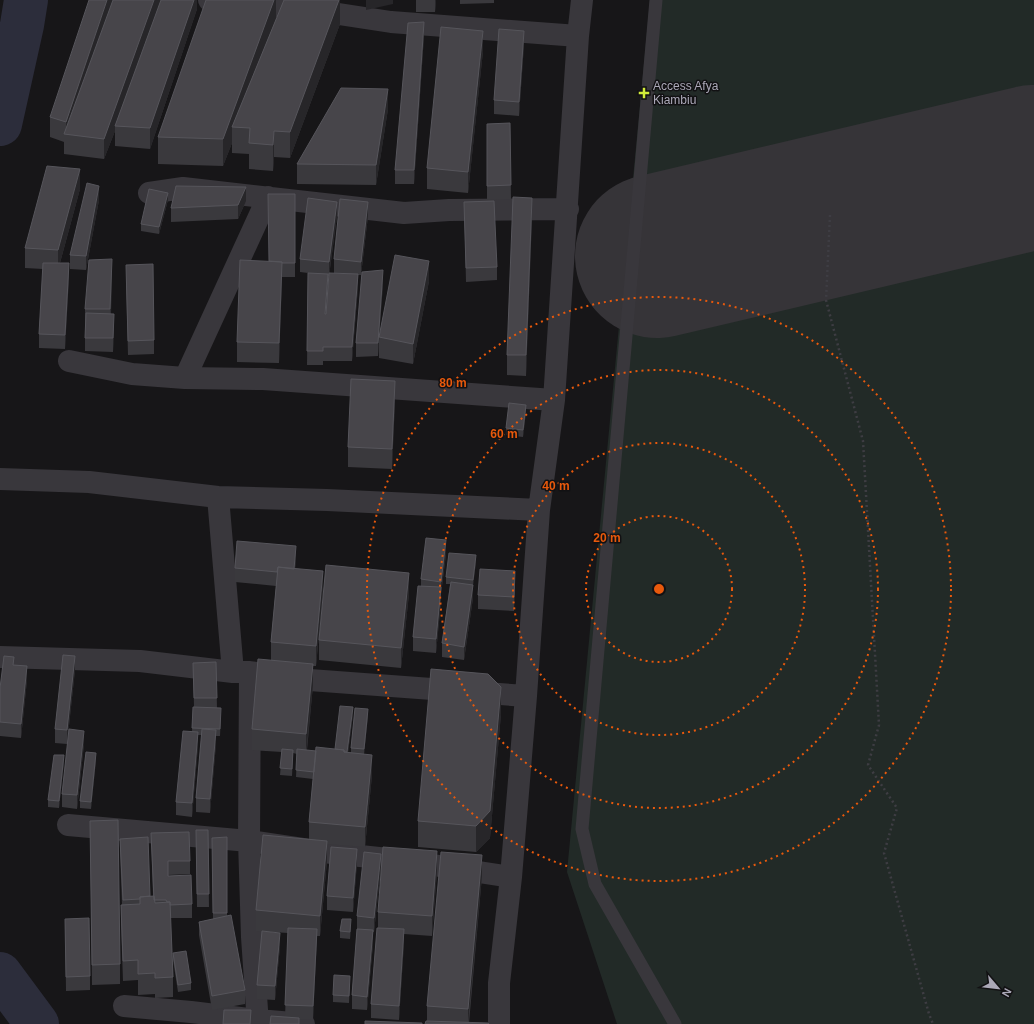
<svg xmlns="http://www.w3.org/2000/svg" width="1034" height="1024" viewBox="0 0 1034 1024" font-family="Arial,sans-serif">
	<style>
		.green { fill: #222a27 }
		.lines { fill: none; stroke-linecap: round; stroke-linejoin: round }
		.river { stroke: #2c2d3b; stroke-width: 44 }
		.runway { stroke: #363438; stroke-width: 164 }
		.path { stroke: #3e3d43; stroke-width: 2.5; stroke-dasharray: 2 3; stroke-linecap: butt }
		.lane { stroke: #39373c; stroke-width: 13 }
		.street { stroke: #39373c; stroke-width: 22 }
		.wall { fill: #3a393d }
		.shaded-wall { fill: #272629 }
		.building { fill: #47454a; stroke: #56555b }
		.ring { fill: none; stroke: #e8590c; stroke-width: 2; stroke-dasharray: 2 4 }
		.poi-dot { fill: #d1eb3a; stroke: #121113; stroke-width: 1.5 }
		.labels { text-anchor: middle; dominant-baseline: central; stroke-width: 3; stroke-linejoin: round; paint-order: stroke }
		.poi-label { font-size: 12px; fill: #aba8b7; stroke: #121113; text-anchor: start }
		.centre { fill: #e8590c; stroke: #121113; stroke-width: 2 }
		.ring-label { font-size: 12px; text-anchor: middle; font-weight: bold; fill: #e8590c; stroke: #121113; stroke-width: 3; stroke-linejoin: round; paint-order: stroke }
	</style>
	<rect width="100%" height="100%" fill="#171618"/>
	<path class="green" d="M650 0H1034V1024H617L567 872Z"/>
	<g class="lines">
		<path class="river" d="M0 124 22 25 26 0
			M0 974 37 1024"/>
		<path class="runway" d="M657 256 1034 167"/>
		<path class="path" d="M830 215 826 300 863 441 879 725 868 765 897 808 884 853 929 1014 933 1024"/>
		<path class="lane" d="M656 0 582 829 595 884 675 1024"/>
		<path class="street" d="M209 0 220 2 299 8 391 22 578 36
			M149 193 183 188 404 213 449 210 568 209
			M69 361 132 374 185 378 263 379 554 400
			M185 378 268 197
			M0 479 89 482 218 497 327 500 539 510
			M218 497 233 672
			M0 657 140 661 233 672H250L296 679 526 696
			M250 672 249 841 252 937 258 1024
			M68 825 249 841 323 852 407 861 511 877
			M124 1006 191 1012 258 1020 304 1024
			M499 1024V983L511 877 526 696 539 510 554 400 578 36 582 0"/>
	</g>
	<path class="wall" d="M197 0V9L150 149 115 146V131L104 159 64 154V142L50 137V117Z
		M276 0V18L340 0V24L290 158 274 157 273 171 249 169V154L232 153V143L223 166 158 164V137Z
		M416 0H436L435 12H416Z
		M460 0H494V3L460 4Z
		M424 36 414 184H395V170Z
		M524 45 519 116 494 114V100Z
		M483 51 468 193 427 189V168Z
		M388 109 376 185 297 184V164Z
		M510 123 511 199 487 200V124Z
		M80 189 60 263 69 277 65 349 39 348V334L43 269 25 268V248Z
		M295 194V277H282L279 363 237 362V342Z
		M99 200 86 270 70 269V255Z
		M168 200 159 234 141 231V224Z
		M246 201 238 219 171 222V208Z
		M464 202 497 267V280L466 282Z
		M337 216 329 276H328V288L341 273H334V259L368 216 361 275H358V287L352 361H323V365H307L308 273 300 272V259Z
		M532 218 526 376 507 375V355Z
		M112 273 111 314 114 328 113 352 85 351V309Z
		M126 279 154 340V354L128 355Z
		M429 281 413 364 379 358V339L378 356 356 357V343L383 284 379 336Z
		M395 401 392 469 348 467V447Z
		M526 412 523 437 506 435V428Z
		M446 554 441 594V601L436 653 413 651V637L421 586V579Z
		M296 560 295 569 323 591 316 666H313V685L307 750 316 751 335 749 353 714 348 753H351V748L368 716 364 754 372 775 365 847 327 844V861L320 936H317L313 1020 299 1019V1024L285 1017 288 933 256 931V910L309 839V822L313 779 296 777 297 754 293 753 292 776 280 775 282 752 252 750V729L271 661V642L276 586 235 582V568Z
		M476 562 473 585V598L464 660 442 657V643L450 584H446V577Z
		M515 585 514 611 478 609V595Z
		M409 594 401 668 319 660V640Z
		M216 662 217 708 221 715 220 736H216V744L210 813 196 812V798L202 735H198V746L192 817 176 815V802L192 732 193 707H194L193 663Z
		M14 665 27 680 21 738 0 736V688Z
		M75 670 67 744 55 743V729Z
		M501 714 490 838 476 852 418 847V821Z
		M84 744 77 809 62 807V794Z
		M96 760 91 809 80 808V801Z
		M64 762 59 808 48 807V800Z
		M90 821 120 964V984L92 985Z
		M196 830H208L209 907H197Z
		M151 833 190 861V874L168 875 192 904V918H170L173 977V997L155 998V994L138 995V980L123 981 121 925V905H122L120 852V839L150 896H153Z
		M227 837V916L245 990V1004L212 1010 199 935V922L213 919 212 838Z
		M357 863 353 912 327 910V896Z
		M381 867 374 932H373V944L367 1010 352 1009V995L357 930V916Z
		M437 871 432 936 404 934V943L399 1020 371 1018V1004L378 928V912Z
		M482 876 469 1023 427 1021V1006Z
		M65 919 90 976V990L66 991Z
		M351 926 350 939 340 938V931Z
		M280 946 275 1000 257 999V985Z
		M173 953 191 983V990L178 992 173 960Z
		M350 983 349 1003 333 1002V995Z"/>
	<path class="shaded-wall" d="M107 0H114L66 134V122Z
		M154 0H162L115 126V131L104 159V139Z
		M194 0H197V9L150 149V128Z
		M274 0H276V19L232 127V143L223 166V139Z
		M339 0H340V24L290 158V132Z
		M366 0H393V4L366 10Z
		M435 0H436L435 12Z
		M424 22V36L414 184V170Z
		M483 31V51L468 193V172Z
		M524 31V45L519 116V102Z
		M388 89V109L376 185V165Z
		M274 131V157L273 171V145Z
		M80 169V189L58 270V250Z
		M99 186V200L86 270V256Z
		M246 187V201L238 219V205Z
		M168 193V200L159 234V227Z
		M532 198V218L526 376V355Z
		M337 202V216L329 276V262Z
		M368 202V216L361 275V262Z
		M112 259V273L110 322V309Z
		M429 261V281L413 364V344Z
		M282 262V282L279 363V343Z
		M69 263V277L65 349V335Z
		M383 270V284L378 356V343Z
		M328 274V288L325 328V314Z
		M358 274V287L352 361V347Z
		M114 314V328L113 352V338Z
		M395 381V401L392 469V449Z
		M526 405V412L523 437V430Z
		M446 540V554L441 594V601L436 653V639L441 589V582Z
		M296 546V560L293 587V574Z
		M476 555V562L473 587V580Z
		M323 571V591L316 666V646Z
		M515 571V585L514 611V597Z
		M409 573V594L401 668V648Z
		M473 585V598L464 660V647Z
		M75 656V670L67 744V730Z
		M313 664V685L306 755V734Z
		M27 666V680L21 738V724Z
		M501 687V714L490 838 476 852V826Z
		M353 707V714L347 760V753Z
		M368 709V716L364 756V749Z
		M216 730V744L210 813V799Z
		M84 731V744L77 809V795Z
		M198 732V746L192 817V803Z
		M293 750V757L292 776V769Z
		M96 753V760L91 809V802Z
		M64 755V762L59 808V801Z
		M372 755V775L365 847V827Z
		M327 841V861L320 936V916Z
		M357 849V863L353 912V898Z
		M437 851V871L432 936V916Z
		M381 854V867L374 932V918Z
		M482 855V876L468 1024V1009Z
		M351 919V926L350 939V932Z
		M317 929V942L313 1020V1006Z
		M404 929V943L399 1020V1006Z
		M373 930V944L367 1010V997Z
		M280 933V946L275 1000V986Z"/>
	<path class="building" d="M89 0H107L66 122 50 117Z
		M113 0H154L104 139 64 134Z
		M161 0H194L150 128 115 126Z
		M206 0H274L223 139 158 137Z
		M284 0H339L290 132 274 131 273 145 249 143 250 128 232 127Z
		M424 22 414 170H395L408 23Z
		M441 27 483 31 468 172 427 168Z
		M499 29 524 31 519 102 494 100Z
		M341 88 388 89 376 165 297 164Z
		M510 123 511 185 487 186V124Z
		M47 166 80 169 58 250 25 248Z
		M87 183 99 186 86 256 70 255Z
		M176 186 246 187 238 205 171 208Z
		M149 189 168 193 159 227 141 224Z
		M268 194H295V263H282V262L269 261Z
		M513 197 532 198 526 355H507Z
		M308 198 337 202 329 262 300 259Z
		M340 199 368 202 361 262 334 259Z
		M494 201 497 267 466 268 464 202Z
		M395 255 429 261 413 344 379 337Z
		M112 259 110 309H85L89 260Z
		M240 260 282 262 279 343 237 342Z
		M43 263H69L65 335 39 334Z
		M153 264 154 340 128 341 126 265Z
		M383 270 378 343H356L362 272Z
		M308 273 328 274 325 314H326L329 273 358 274 352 347H323V351H307Z
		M86 313 114 314 113 338H85Z
		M351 379 395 381 392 449 348 447Z
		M509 403 526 405 523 430 506 428Z
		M426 538 446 540 441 582 421 579Z
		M237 541 296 546 294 569 278 567 277 572 235 568Z
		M449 553 476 555 473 580 446 577Z
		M326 565 409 573 401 648 319 640Z
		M278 567 323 571 316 646 271 642Z
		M480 569 515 571 514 597 478 595Z
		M451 582 473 585 464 647 442 643Z
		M418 586 441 587 436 639 413 637Z
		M63 655 75 656 67 730 55 729Z
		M4 656 14 657 13 665 27 666 21 724 0 722V688Z
		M258 659 313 664 306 734 252 729Z
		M216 662 217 698H194L193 663Z
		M431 669 488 674 501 687 490 811 476 826 418 821Z
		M340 706 353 707 347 752H344V750L335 749Z
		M193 707 221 708 220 729 192 728Z
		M355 708 368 709 364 749 351 748Z
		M69 729 84 731 77 795 62 794Z
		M202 729 216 730 210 799 196 798Z
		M183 731 198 732 192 803 176 802Z
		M316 747 344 750V752L372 755 365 827 309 822Z
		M282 749 293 750 292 769 280 768Z
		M297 749 316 751 314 772 296 770Z
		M86 752 96 753 91 802 80 801Z
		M54 755H64L59 801 48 800Z
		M118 820 120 964 92 965 90 821Z
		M196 830H208L209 894H197Z
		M189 832 190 861H168V876L191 875 192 904 170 905V902H167L166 900H154L151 833Z
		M263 835 327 841 320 916 256 910Z
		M148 837 150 896 140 897V899L123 900 120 839Z
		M227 837V913H213L212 838Z
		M331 847 357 849 353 898 327 896Z
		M383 847 437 851 432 916 378 912Z
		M364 852 381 854 374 918 357 916Z
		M441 852 482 855 468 1009 427 1006Z
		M154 896 155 903 170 902 173 977 155 978V973L138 974V960L123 961 121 905 140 904V897Z
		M231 915 245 990 212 996 199 922Z
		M89 918 90 976 66 977 65 919Z
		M342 919H351L350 932 340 931Z
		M288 928 317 929 313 1006 285 1005Z
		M377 928 404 929 399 1006 371 1004Z
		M357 929 373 930 367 997 352 995Z
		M262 931 280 933 275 986 257 985Z
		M186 951 191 983 178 985 173 953Z
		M334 975 350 976 349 996 333 995Z
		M224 1010H251L250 1024H223Z
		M271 1016 299 1018V1024H270Z
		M365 1021 422 1023V1024H365Z
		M426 1021 488 1023 489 1024H425Z"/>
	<g class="ring">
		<circle cx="659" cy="589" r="73"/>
		<circle cx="659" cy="589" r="146"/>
		<circle cx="659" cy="589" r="219"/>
		<circle cx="659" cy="589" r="292"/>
	</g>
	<path class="poi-dot" d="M642 87h4v4h4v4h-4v4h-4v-4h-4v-4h4z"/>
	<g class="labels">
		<g class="poi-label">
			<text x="653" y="86">Access Afya<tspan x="653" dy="14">Kiambiu</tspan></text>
		</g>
	</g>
	<circle cx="659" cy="589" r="6" class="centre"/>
	<g class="ring-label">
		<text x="453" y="387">80 m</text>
		<text x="504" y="438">60 m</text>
		<text x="556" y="490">40 m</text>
		<text x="607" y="542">20 m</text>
	</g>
	<g transform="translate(998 988) rotate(118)" stroke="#121113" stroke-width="3" paint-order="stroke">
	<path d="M0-3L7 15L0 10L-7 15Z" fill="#aba8b7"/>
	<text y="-6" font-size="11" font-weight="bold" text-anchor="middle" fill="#aba8b7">N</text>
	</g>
</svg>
